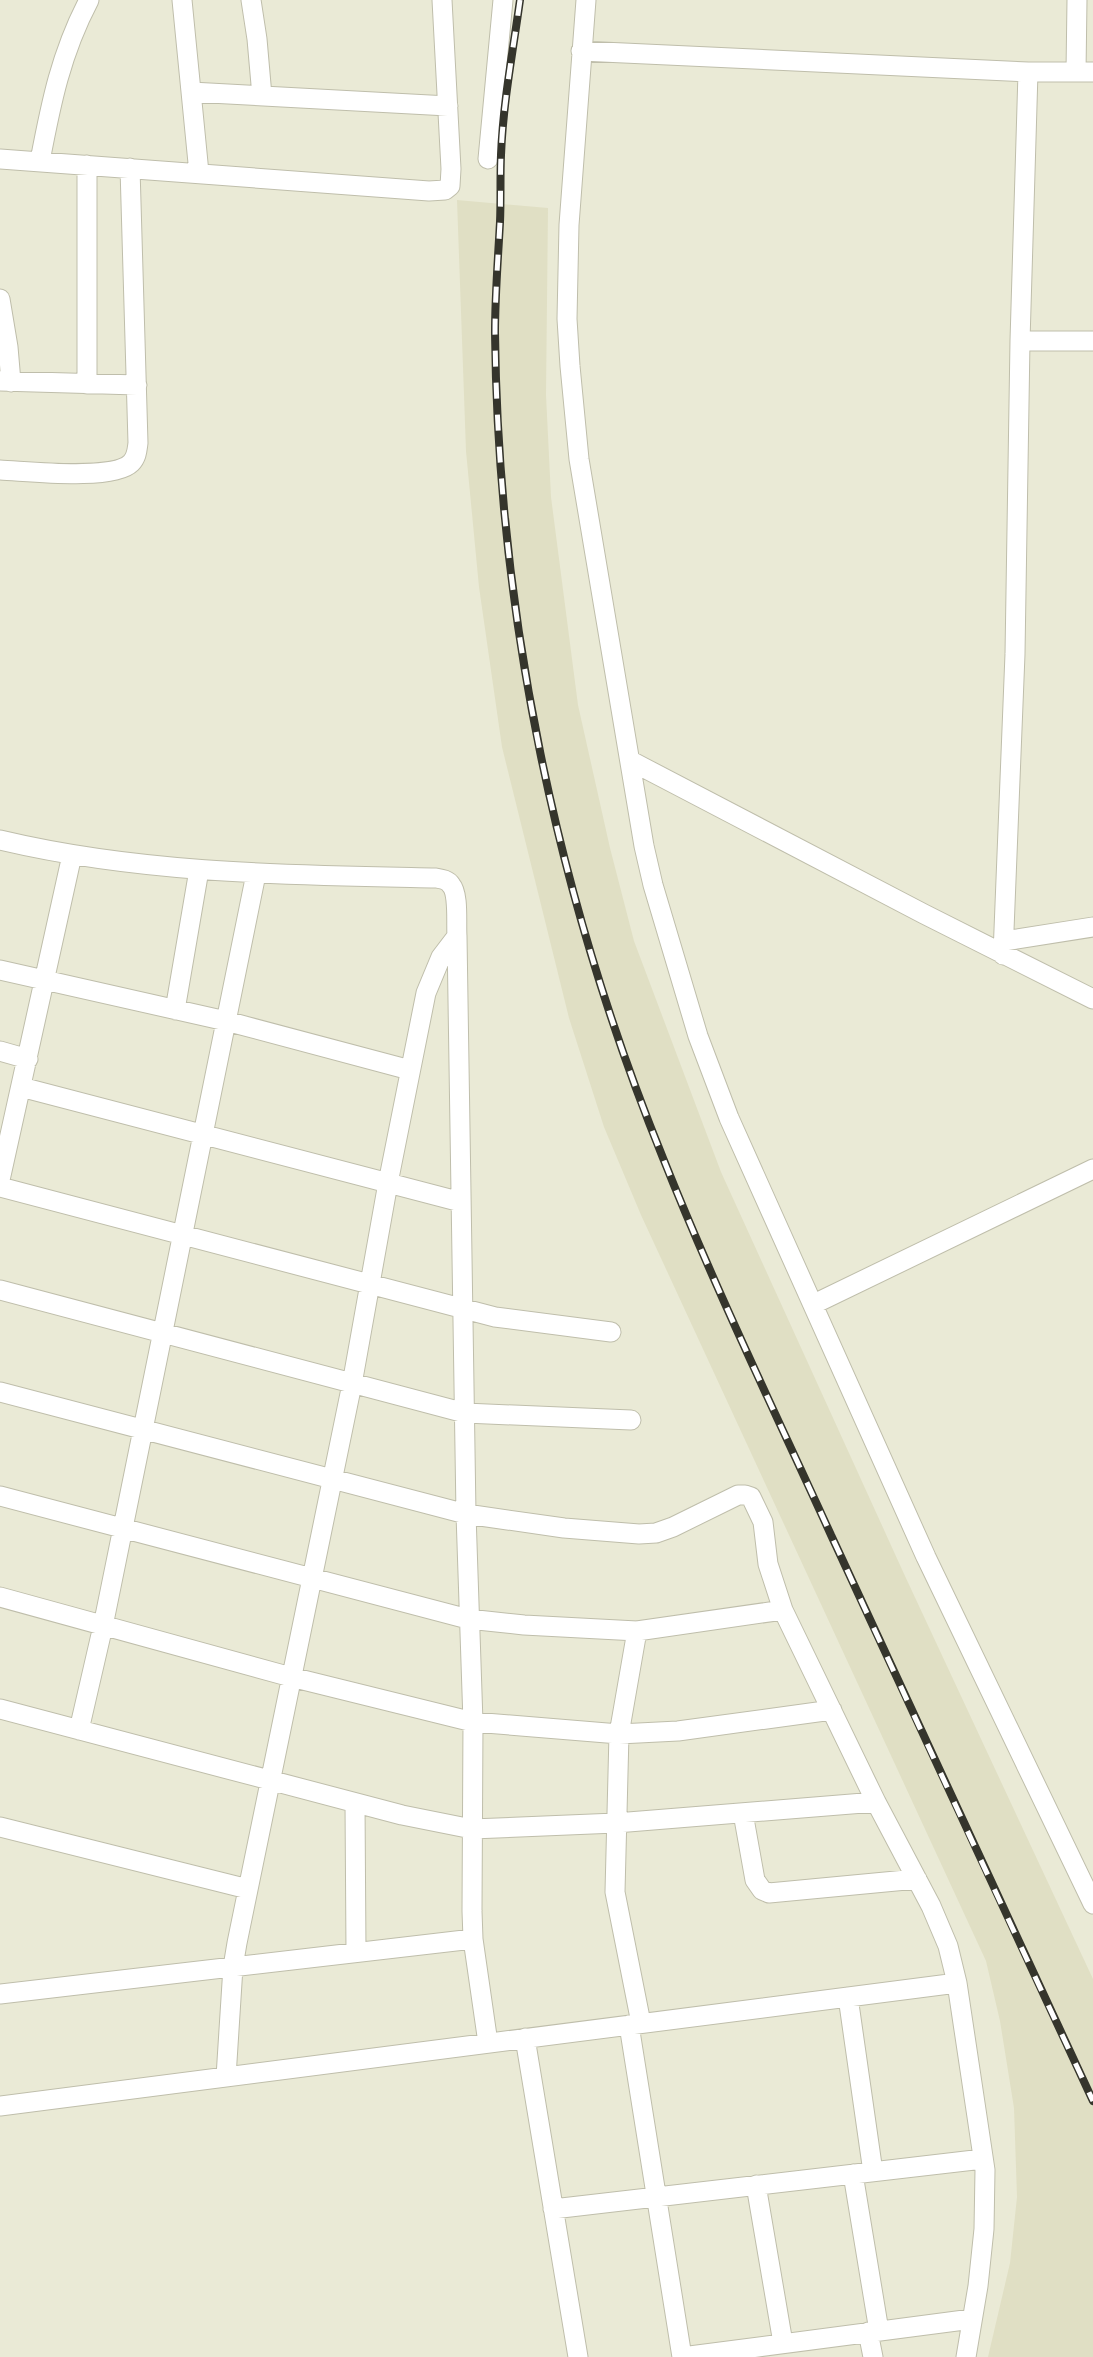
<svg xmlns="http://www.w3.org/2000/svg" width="1093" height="2357" viewBox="0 0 1093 2357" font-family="Merriweather,serif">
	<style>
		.built { fill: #e0dfc4 }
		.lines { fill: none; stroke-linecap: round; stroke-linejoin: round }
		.street-casing { stroke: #bfbeab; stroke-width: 21 }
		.street { stroke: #fff; stroke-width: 19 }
		.rail-casing { stroke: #35352c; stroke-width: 8 }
		.rail { stroke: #fff; stroke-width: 5; stroke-dasharray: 16; stroke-linecap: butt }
	</style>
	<rect width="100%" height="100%" fill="#eaead6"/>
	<path class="built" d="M457 200 548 208 546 395 551 497 578 705 610 848 634 941 721 1172 905 1576 1093 1979V2357H988L1010 2263 1017 2197 1014 2108 1000 2021 986 1961 641 1215 604 1127 569 1018 502 747 479 587 466 451Z"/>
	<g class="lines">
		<defs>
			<path id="street" d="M182 0 199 173
				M251 0 257 39 262 96
				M586 0 569 225 567 319 570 366 579 459 644 846 653 885 698 1036 729 1118 926 1557 1093 1904
				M581 51 1028 72H1093
				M1076 72 1077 0
				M191 92 448 106
				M0 159 429 191 445 190 450 186 451 169 442 0
				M488 159 503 0
				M40 161C51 103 61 53 89 0
				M0 299 8 347 11 382
				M1020 341H1093
				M0 381 137 385
				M87 384V165
				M0 470C27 471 113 481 131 463 137 457 137 450 138 443L130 168
				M631 761 924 914 1093 999
				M0 840C143 874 290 875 436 878 442 879 448 880 451 885 459 894 456 923 457 936L466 1514 473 1722 472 1911 473 1939 488 2043
				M1004 941 1093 927
				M1003 955 1015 654 1020 341 1028 72
				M0 970 226 1021 410 1070
				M175 1010 199 870
				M0 1051 28 1059
				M21 1087 461 1202
				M0 1180 72 855
				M0 1187 495 1317 611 1332
				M0 1290 465 1413 631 1420
				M814 1304 1093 1169
				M0 1392 466 1514 564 1528 639 1534 656 1533 673 1527 738 1495H745L751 1497 763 1522 768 1564 783 1610 876 1802 931 1906 948 1946 957 1983 985 2170 984 2229 978 2286 966 2357
				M0 1496 468 1619 524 1625 637 1631 783 1610
				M0 1597 291 1677 473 1722 619 1734 678 1731 832 1710
				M637 1631 619 1734 615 1892 641 2023
				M0 1709 402 1815 472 1829 616 1823 876 1802
				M79 1730 103 1626 256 874
				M355 1803 356 1952
				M743 1813 755 1880 762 1890 769 1893 917 1879
				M0 1827 248 1889
				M0 1994 473 1939
				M848 1997 873 2172
				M629 2025 682 2357
				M525 2038 578 2357
				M226 2077 233 1967 237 1943 352 1384 388 1183 426 993 441 957 457 936
				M0 2106 957 1983
				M853 2174 879 2331
				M756 2185 783 2343
				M553 2209 983 2159
				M868 2332 873 2357
				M682 2357 972 2319"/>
		</defs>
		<use href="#street" class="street-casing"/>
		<use href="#street" class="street"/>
		<defs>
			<path id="rail" d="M520 0C513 51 503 103 501 155 500 177 501 199 500 222 498 259 495 296 495 333 498 615 557 897 663 1158 714 1286 774 1410 831 1535 918 1724 1005 1913 1093 2101"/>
		</defs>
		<use href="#rail" class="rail-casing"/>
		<use href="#rail" class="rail"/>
	</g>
</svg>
